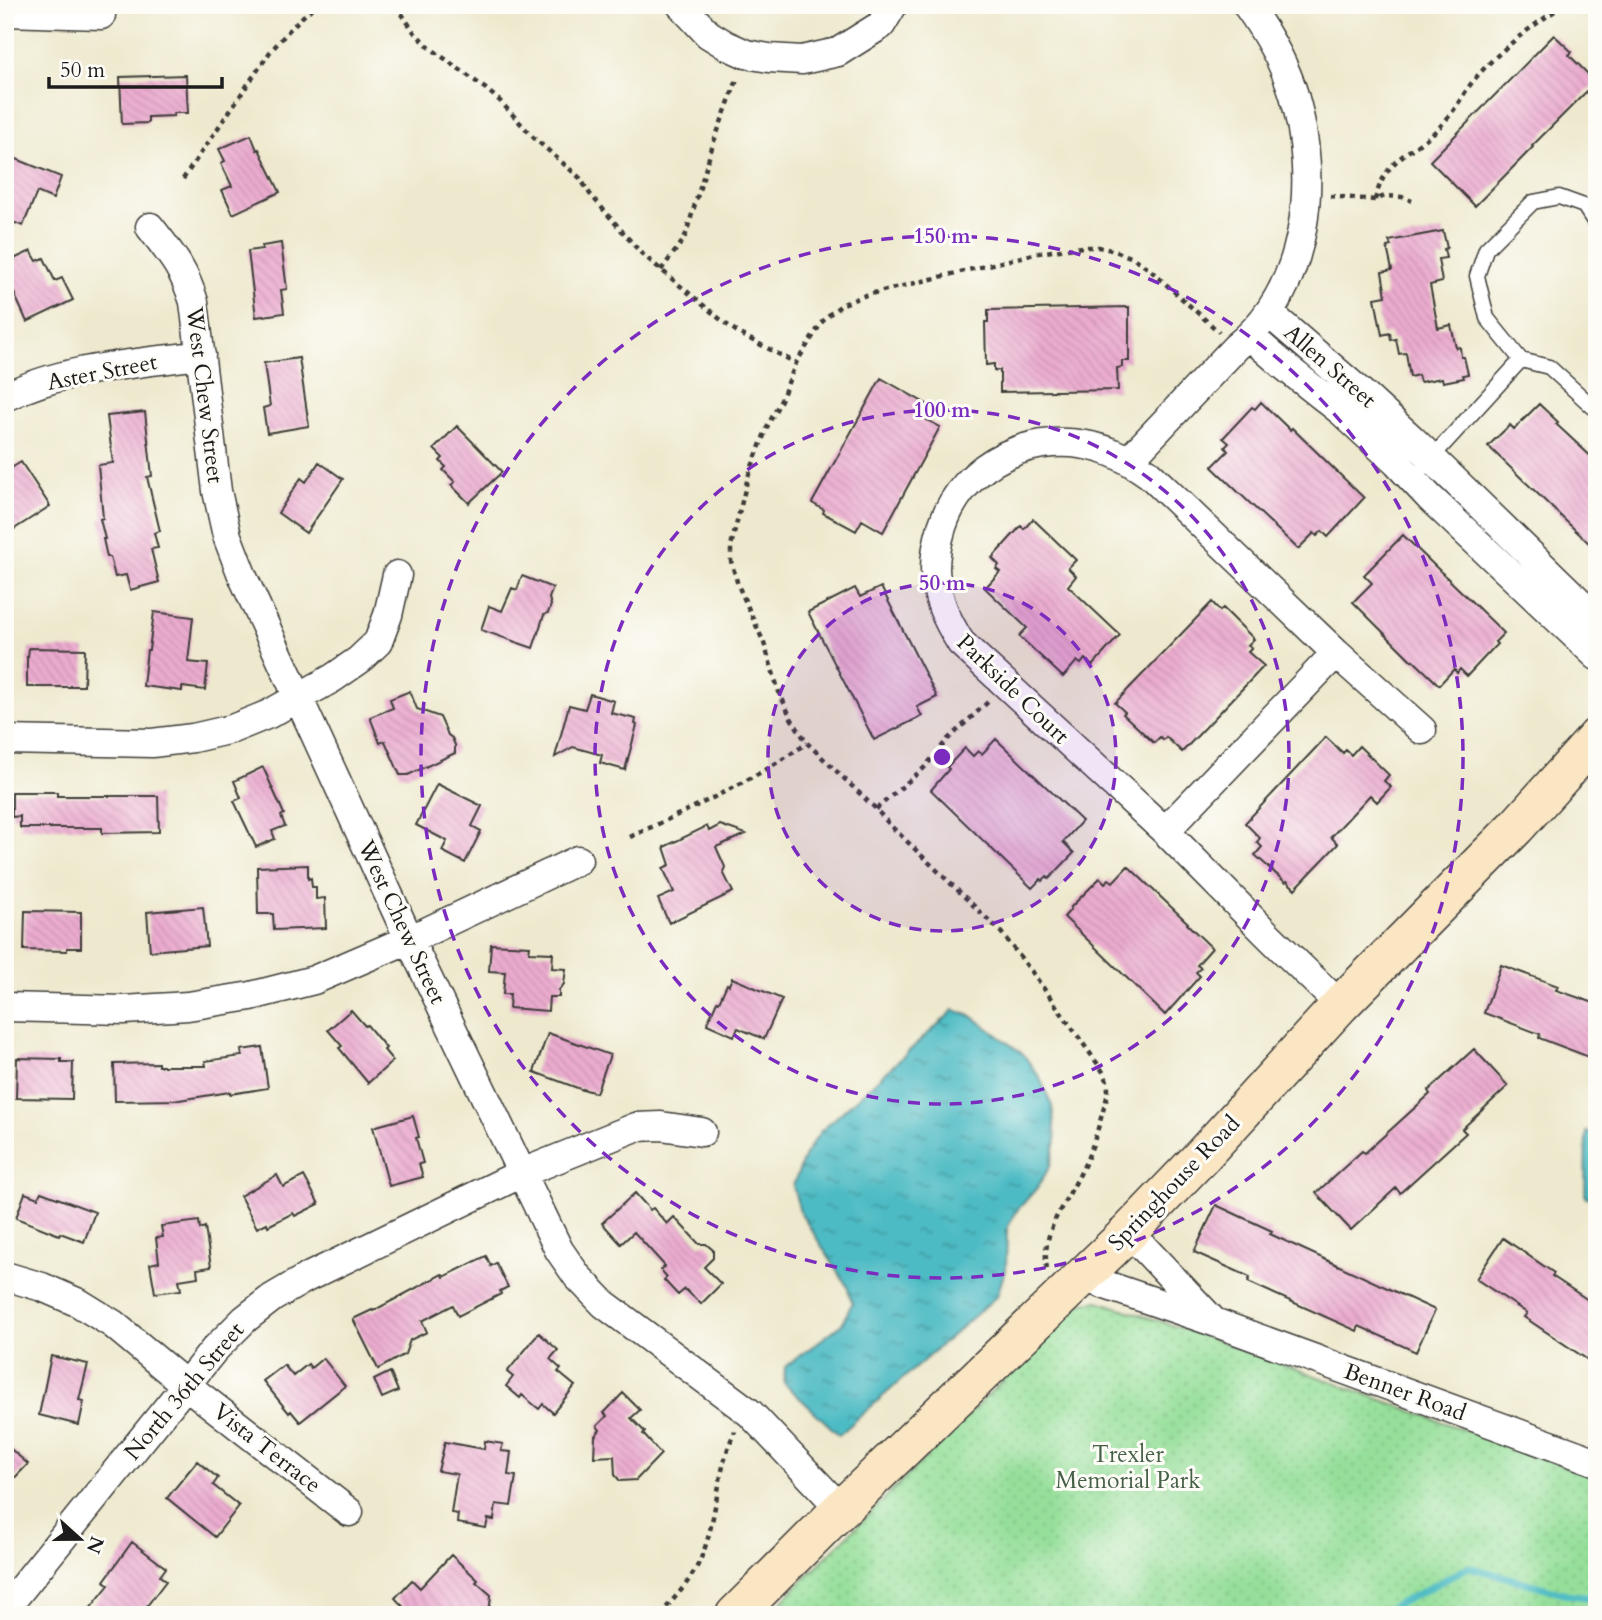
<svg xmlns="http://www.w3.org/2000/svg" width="1602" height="1620" viewBox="0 0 1602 1620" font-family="Cardo,serif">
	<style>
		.grass { fill: url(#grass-dots); stroke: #587e5b; stroke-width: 2 }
		.water { fill: url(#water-ripples); stroke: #346c70; stroke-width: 2 }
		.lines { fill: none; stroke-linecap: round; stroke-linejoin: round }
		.stream { stroke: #4dbbc4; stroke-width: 7 }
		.building { fill: url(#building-back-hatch) }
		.lane-casing { stroke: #3c3b37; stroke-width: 17 }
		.street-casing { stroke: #3c3b37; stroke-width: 31 }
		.secondary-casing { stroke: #3c3b37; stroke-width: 41 }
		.path { stroke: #3c3b37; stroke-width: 4.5; stroke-dasharray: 5 5; stroke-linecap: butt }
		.lane { stroke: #fff; stroke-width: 14 }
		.street { stroke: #fff; stroke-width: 28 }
		.secondary { stroke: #fbe6c4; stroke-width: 38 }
		.ring { fill: none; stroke: #7b2cbf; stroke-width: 3.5; stroke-dasharray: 12 9 }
		.labels { text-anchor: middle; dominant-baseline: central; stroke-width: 6; stroke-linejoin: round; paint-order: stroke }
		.street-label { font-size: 23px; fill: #1c1c1c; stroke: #fdfcf7 }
		.park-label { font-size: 23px; fill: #466048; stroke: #fdfcf7 }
		.centre { fill: #7b2cbf; stroke: #fdfcf7; stroke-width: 3.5 }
		.ring-label { font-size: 21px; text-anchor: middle; font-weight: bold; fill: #7b2cbf; stroke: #fdfcf7; stroke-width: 6; stroke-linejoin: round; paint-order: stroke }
	</style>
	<defs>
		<pattern id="grass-dots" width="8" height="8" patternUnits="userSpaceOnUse" patternTransform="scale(1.75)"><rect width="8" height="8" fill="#95df9a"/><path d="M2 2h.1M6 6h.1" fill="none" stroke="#80bf84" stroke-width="1.8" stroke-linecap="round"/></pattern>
		<pattern id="water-ripples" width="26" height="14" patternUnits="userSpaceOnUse" patternTransform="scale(1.75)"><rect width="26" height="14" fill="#4dbbc4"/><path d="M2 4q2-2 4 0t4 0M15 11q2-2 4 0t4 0" fill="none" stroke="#3f979e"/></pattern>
		<pattern id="building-back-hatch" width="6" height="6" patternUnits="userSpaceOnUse" patternTransform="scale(1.75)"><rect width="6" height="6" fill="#ebabcf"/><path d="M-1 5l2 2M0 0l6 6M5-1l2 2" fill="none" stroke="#c993b1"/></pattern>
	</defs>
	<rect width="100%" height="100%" fill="#fdfcf7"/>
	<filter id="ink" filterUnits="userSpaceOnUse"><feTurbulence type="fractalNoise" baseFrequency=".0143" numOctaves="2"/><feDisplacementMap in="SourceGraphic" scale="14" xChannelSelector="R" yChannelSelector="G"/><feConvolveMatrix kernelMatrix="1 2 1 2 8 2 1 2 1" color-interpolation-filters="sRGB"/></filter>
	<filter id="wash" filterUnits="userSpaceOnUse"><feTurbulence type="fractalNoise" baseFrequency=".00686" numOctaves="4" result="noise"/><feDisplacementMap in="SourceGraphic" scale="28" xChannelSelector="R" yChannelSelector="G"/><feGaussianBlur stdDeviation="1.57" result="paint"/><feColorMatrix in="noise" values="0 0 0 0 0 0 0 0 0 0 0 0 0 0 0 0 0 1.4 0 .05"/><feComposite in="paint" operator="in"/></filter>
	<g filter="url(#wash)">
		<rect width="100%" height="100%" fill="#eee9ce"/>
		<path class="grass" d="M1098 1301 1208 1337 1597 1478V1615H768L1073 1310 1083 1303Z"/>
		<path class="water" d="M954 1010 973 1017 1023 1054 1040 1078 1052 1106 1056 1141 1050 1166 1037 1188 1014 1214 1007 1229 1006 1267 997 1296 839 1435 784 1383 785 1367 842 1324 852 1303 847 1286 800 1212 793 1186 805 1155 820 1132Z
			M1586 1132 1597 1134V1199L1585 1197Z"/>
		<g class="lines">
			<path class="stream" d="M1382 1615 1385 1611 1469 1567 1567 1594 1597 1599"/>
		</g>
		<g id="blocks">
			<path class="building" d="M1554 35 1572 52 1569 55 1596 82 1532 146 1533 147 1475 206 1430 161Z
				M186 75 188 113H173L174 116 148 117V123L122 124 120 77Z
				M251 135 257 150 259 149 280 192 233 214 222 190 232 186 221 163 225 161 219 149Z
				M9 156 61 177 53 199 37 192 23 226 5 219V165Z
				M1443 231 1447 248 1444 249 1446 258 1438 259 1442 282 1430 285 1438 328 1451 325 1456 348 1460 347 1461 357H1464L1468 374 1463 375 1464 378 1443 382 1442 378 1420 382 1418 375 1410 377 1406 353 1399 354 1396 339 1391 340 1390 333 1382 335 1375 298 1386 296 1382 272 1392 270 1387 247 1391 246 1389 241Z
				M281 243 287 289 281 290 284 313 256 317 248 251 262 249V246Z
				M31 251 37 261 44 258 55 281 62 278 73 300 27 322 5 273V263Z
				M1129 307V361H1122V367L1117 368 1118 390 1000 392V370L994 371V364L986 365 985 322H988V310Z
				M299 358 309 426 267 433 263 408 270 406 264 363Z
				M881 378 928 405 922 417 940 427 883 532 862 520 856 531 823 513 824 510 812 503Z
				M1261 402 1290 430 1292 428 1364 498 1328 537 1322 531 1317 536 1314 533 1298 549 1212 467 1228 451 1225 447 1229 443 1223 438 1252 407 1255 409Z
				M1539 404 1558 422 1556 424 1597 462V551L1488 446 1510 425 1514 429Z
				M145 412 152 476 147 477 160 531 154 533 158 548 151 549 159 582 130 590 126 575 115 577 110 557H107L103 539H105L100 519 103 518 98 465 113 463 107 416Z
				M457 426 502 472 469 503 451 485 455 482 443 470 446 467 440 461 443 458 434 449Z
				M21 462 50 506 5 535V472Z
				M319 462 343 479 306 533 278 513 301 478 306 482Z
				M1033 519 1076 560 1068 568 1076 576 1068 586 1120 635 1092 666 1085 659 1081 664 1077 661 1063 677 1019 636 1027 628 985 588 1000 572 996 569 999 565 992 558 1021 526 1024 529Z
				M1403 535 1504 633 1495 642 1497 644 1467 676 1460 669 1457 673 1454 669 1439 685 1413 660 1412 661 1353 602 1372 583 1364 575Z
				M522 576 553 588 549 598 551 605 548 613 544 615 533 648 481 630 489 606 502 611 512 588 517 590Z
				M881 587 937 697 917 707 922 716 874 740 808 612 855 588 860 597Z
				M1212 602 1220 611 1223 608 1254 639 1248 645 1252 648 1248 652 1264 666 1182 752 1166 737 1163 740 1160 737 1154 743 1123 714 1125 712 1115 703Z
				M154 612 193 617 188 662 208 664 205 690 182 687V691L143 686 147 650H149Z
				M29 648 85 649 84 686H71V687H27V657H28Z
				M410 691 417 709 440 717 448 735 452 738 455 745V753L408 775H400L385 741 380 743 370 717 393 708 390 699Z
				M590 694 614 701 611 713 636 719 635 724 637 725 625 770 600 763 602 755 573 747 555 757 569 705 585 709Z
				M1326 737 1343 753 1346 750 1351 755 1359 746 1389 775 1384 781 1391 787 1377 802 1370 795 1331 837 1338 844 1295 889 1287 881 1285 882 1255 855 1262 847 1257 842 1260 838 1245 823Z
				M996 739 1082 821 1063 842 1074 853 1049 879 1047 876 1042 881 1041 879 1032 888 931 790 949 769 947 767 965 748 973 756 978 751 982 754Z
				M263 767 284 814 281 816 285 826 272 831 275 839 256 847 234 801 241 798 234 781Z
				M437 784 482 806 472 826 481 831 465 863 442 851 447 841 416 825Z
				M12 792H57V796H158L159 832 102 833V828H20V816L12 817Z
				M720 825 746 834 716 847 725 867 723 872 733 892 669 923 658 899 674 892 663 868 670 865 664 847 707 826 709 831Z
				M308 865V879L311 878 312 887H316V899L325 898 326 928 274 930 273 914H258L257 867Z
				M1128 866 1188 923 1187 924 1212 948 1197 965 1201 968 1196 972 1200 976 1165 1015 1064 917 1071 909 1070 908 1100 878 1105 883 1109 879 1113 882Z
				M203 907 207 946 150 951 147 912Z
				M25 911 81 912V948H67V951L24 950Z
				M491 944 530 946 529 952 553 953 552 968 566 969 564 984 559 990V997H549L548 1011 509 1008 510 994H503L505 972 489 971Z
				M1501 965 1558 986 1556 990 1597 1004V1060L1539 1038 1540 1034 1484 1013Z
				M732 978 782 999 764 1039 738 1028 734 1036 707 1024 717 1001 719 1002 727 984 729 985Z
				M351 1010 365 1026 367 1025 386 1048 384 1050 393 1061 368 1083 339 1048 342 1046 328 1030Z
				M548 1033 610 1055 596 1093 583 1089V1090L534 1072Z
				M262 1047 268 1088 230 1094V1092L179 1100 115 1101 114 1064 158 1063V1066H206L205 1061 242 1056 241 1050Z
				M1474 1049 1508 1086 1462 1129 1466 1133 1400 1193 1396 1188 1351 1230 1316 1193 1362 1151 1365 1153 1430 1094 1428 1091Z
				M17 1058 61 1059V1062H73L72 1099 16 1098Z
				M413 1116 419 1137 416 1138 423 1163 419 1164 423 1177 389 1186 373 1127Z
				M277 1175 283 1187 304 1176 319 1204 295 1216 293 1213 268 1226 267 1223 257 1228 240 1196Z
				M41 1192 95 1212 84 1242 60 1233 59 1235 16 1218 25 1193 38 1198Z
				M635 1193 650 1210 653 1208 667 1224 674 1217 699 1244H706L713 1250V1258L704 1267 721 1284 701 1304 685 1289 678 1295 664 1280 667 1277 661 1270 665 1266 634 1232 621 1244 602 1223Z
				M1216 1205 1272 1231 1270 1234 1435 1310 1416 1352 1359 1326 1357 1331 1248 1282 1250 1277 1194 1252Z
				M199 1221 200 1229 205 1227 211 1267 197 1269 198 1277 179 1280 181 1290 155 1293 150 1264 159 1262 156 1238 163 1237 161 1226Z
				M1503 1238 1554 1273 1552 1276 1597 1306V1366L1524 1317 1527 1313 1476 1279Z
				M486 1256 491 1266 496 1263 508 1287 500 1291 501 1294 458 1316 453 1305 422 1321 427 1332 410 1340 405 1354 378 1369 353 1319 372 1310 373 1311 442 1274 444 1277Z
				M539 1333 558 1350 550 1359 561 1369 558 1372 575 1386 553 1413 543 1404 539 1409 522 1395 520 1398 506 1386 513 1377 507 1372Z
				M51 1356 88 1364 79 1400 84 1401 79 1425 39 1415Z
				M323 1358 345 1386 300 1422 291 1411 289 1413 263 1381 284 1365 293 1376 308 1364 311 1368Z
				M390 1372 398 1391 382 1398 374 1380Z
				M623 1393 640 1410 631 1418 645 1432 643 1434 661 1454 636 1480 620 1481 615 1475 614 1456 594 1457 595 1436 600 1430 597 1426 607 1416 604 1413Z
				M485 1441 503 1444 501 1451 511 1452 508 1475 516 1476 511 1506 496 1504 494 1520 488 1519 486 1528 457 1523 458 1514 451 1513 457 1474 438 1471 445 1442 484 1449Z
				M5 1444 28 1464 5 1488Z
				M197 1461 218 1478 213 1485 239 1506 215 1537 167 1498Z
				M132 1542 166 1568 160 1576 166 1581 140 1615H85L109 1585 104 1581Z
				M451 1555 478 1580 476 1582 491 1595 490 1605 480 1615H411L395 1598 412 1580 420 1588Z"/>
		</g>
	</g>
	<g filter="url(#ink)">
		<use href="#blocks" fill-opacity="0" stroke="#3c3b37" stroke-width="2"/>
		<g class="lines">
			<defs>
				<path id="lane" d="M1597 226 1584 206 1559 197 1533 202 1486 249 1477 276 1487 318 1521 360 1549 367 1593 407 1597 408
					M1412 479 1521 360"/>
				<path id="street" d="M681 5 708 34 726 45 746 54 769 58 802 60 838 52 881 25 893 5
					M5 12 101 15
					M150 227C171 254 184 269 194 302L217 491 227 536 242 575 409 939 559 1250 577 1276 604 1304 750 1413 841 1509
					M1269 313 1366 397 1413 440 1597 619
					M1250 336 1283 365 1341 411 1397 463 1430 498 1597 656
					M5 397C65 367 135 364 201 355
					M1129 460 1236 347C1309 289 1319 179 1294 95 1284 62 1267 33 1247 5
					M5 740 152 743 193 738 232 729 269 714 333 678 359 660 378 642 388 615 397 575
					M1165 831 1336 653
					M1340 1005 1268 935 1165 831 961 643C946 619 936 598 935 569 935 555 938 540 942 527 963 461 1037 428 1102 449 1119 454 1134 464 1149 474L1336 653 1422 730
					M5 1007 124 1010 188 1006 251 996 314 980 428 931 578 860
					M1129 1232 1212 1320
					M5 1276 42 1287 79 1303 113 1324 186 1385 349 1512
					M1082 1277 1214 1322 1597 1462
					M5 1609 214 1350 245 1319 272 1298 306 1278 522 1173 636 1127 661 1126 702 1132"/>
				<path id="secondary" d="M735 1615 841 1509 1129 1232 1202 1156 1340 1005 1516 827 1597 737"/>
			</defs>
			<use href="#lane" class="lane-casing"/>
			<use href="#street" class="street-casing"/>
			<use href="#secondary" class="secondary-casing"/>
			<path class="path" d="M396 5 414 32 429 47 486 89 500 101 534 138 580 178 590 194 641 253 726 324 742 335 796 363
				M183 179 270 52 291 28 315 5
				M1330 196 1375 200 1385 196 1402 197 1412 201
				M1375 200C1387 152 1418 153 1445 121 1456 109 1463 94 1473 81 1499 50 1530 27 1564 5
				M661 270 682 242 686 234 713 144 738 77
				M876 809 924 768 948 739 989 701
				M630 837C690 809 753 781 807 743
				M1047 1269C1040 1231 1067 1202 1082 1170 1091 1152 1097 1133 1102 1114 1105 1104 1110 1092 1107 1082 1106 1075 1101 1069 1097 1063L1032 972 1000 931 891 826 876 809 807 743 791 718 779 692 764 643 738 585 731 561V546L748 477 768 425 781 400 796 363 822 322 831 313 843 304 866 295 1038 253 1082 247H1099L1115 251 1133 258 1149 269 1219 332
				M660 1615C675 1597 692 1580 701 1558 718 1518 716 1471 735 1431"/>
			<use href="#lane" class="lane"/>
			<use href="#street" class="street"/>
			<use href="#secondary" class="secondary"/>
		</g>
	</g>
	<circle cx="942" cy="757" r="174" fill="#7b2cbf" fill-opacity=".12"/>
	<g class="ring">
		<circle cx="942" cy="757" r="174"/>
		<circle cx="942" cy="757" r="347"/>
		<circle cx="942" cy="757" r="521"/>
	</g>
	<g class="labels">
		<g class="street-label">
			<text transform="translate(1330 366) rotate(41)">Allen Street</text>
			<text transform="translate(102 372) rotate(-11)">Aster Street</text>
			<text transform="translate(205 395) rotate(83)">West Chew Street</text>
			<text transform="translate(1013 689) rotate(44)">Parkside Court</text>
			<text transform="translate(402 922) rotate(65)">West Chew Street</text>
			<text transform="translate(1174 1183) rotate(-46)">Springhouse Road</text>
			<text transform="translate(184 1391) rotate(-50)">North 36th Street</text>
			<text transform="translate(1405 1392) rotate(20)">Benner Road</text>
			<text transform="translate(267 1448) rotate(38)">Vista Terrace</text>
		</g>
		<g class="park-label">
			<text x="1128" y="1454">Trexler<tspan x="1128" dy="26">Memorial Park</tspan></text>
		</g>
	</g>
	<circle cx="942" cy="757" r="10" class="centre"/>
	<g class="ring-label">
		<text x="942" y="243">150 m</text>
		<text x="942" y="417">100 m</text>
		<text x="942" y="590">50 m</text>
	</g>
	<rect width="1602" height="1620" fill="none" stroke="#fdfcf7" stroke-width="28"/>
	<g transform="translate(80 1539) rotate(111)" stroke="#fdfcf7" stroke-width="5" paint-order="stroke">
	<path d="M0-5L12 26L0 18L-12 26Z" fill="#1c1c1c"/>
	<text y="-10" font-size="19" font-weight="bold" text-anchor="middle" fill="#1c1c1c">N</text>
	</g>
	<path d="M49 77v10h173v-10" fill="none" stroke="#1c1c1c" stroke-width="3.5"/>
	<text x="60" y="77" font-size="21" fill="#1c1c1c" stroke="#fdfcf7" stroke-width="5" paint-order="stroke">50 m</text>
</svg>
